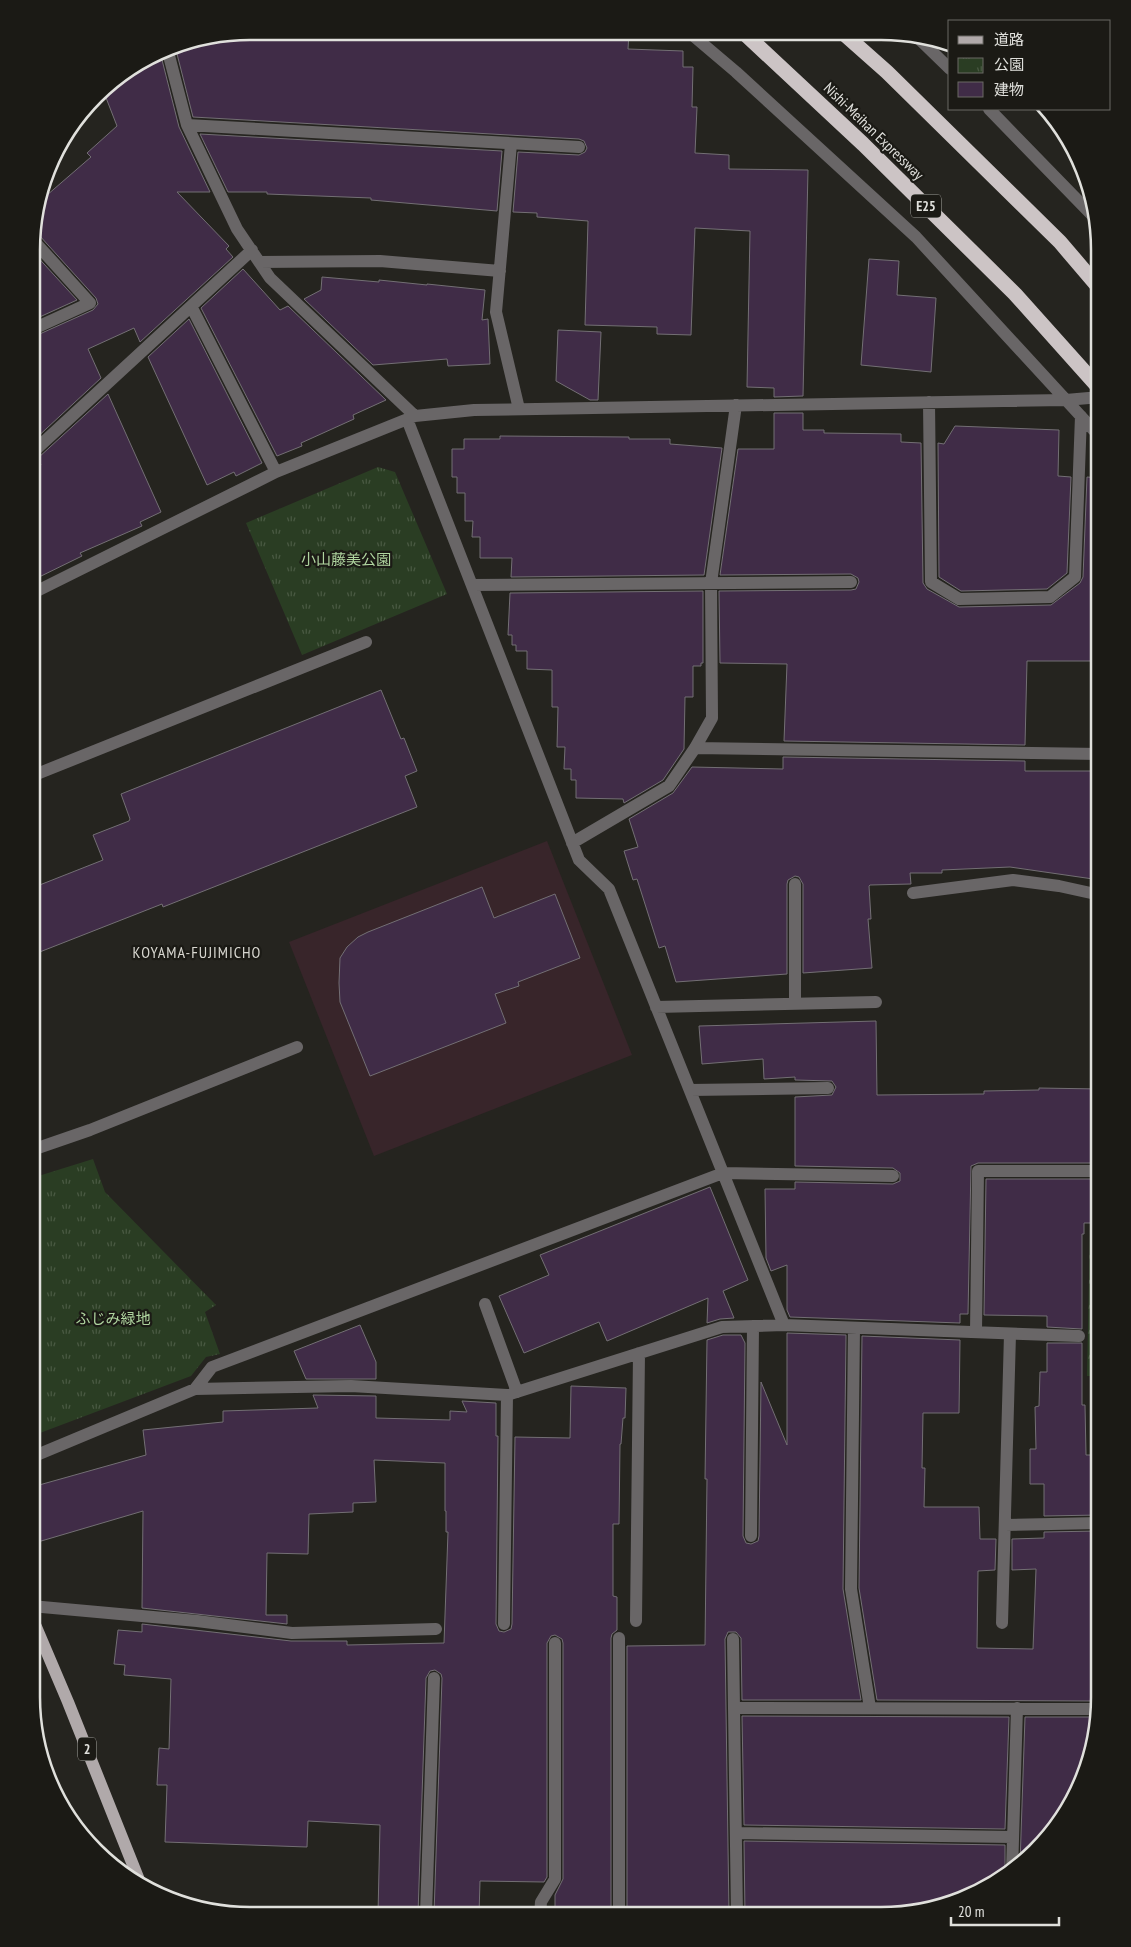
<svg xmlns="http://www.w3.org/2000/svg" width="1131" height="1947" viewBox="0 0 1131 1947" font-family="'PT Sans Narrow','Noto Sans JP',sans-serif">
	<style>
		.education { fill: #38252a }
		.park { fill: url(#park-tufts) }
		.building { fill: #402c47; stroke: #736f74 }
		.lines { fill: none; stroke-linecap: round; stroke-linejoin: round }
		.minor { stroke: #696667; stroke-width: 12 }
		.major { stroke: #b0a9aa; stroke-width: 12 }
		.highway { stroke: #ccc4c5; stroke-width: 15 }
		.labels { text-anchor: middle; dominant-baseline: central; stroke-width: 4.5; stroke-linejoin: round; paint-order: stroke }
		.shield { fill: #1b1a15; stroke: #a5a5a0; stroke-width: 1 }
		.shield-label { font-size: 14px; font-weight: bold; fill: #e0e0dc }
		.street-label { font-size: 15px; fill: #e0e0dc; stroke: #1b1a15 }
		.park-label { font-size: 15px; fill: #afd49f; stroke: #1b1a15 }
		.neighbourhood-label { font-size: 16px; letter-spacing: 1px; fill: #d7d6cf; stroke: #1b1a15 }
		.rim { fill: none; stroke: #e0e0dc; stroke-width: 2.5 }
	</style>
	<defs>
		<pattern id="park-tufts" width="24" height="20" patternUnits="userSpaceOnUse" patternTransform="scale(1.25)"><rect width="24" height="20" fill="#2a3d23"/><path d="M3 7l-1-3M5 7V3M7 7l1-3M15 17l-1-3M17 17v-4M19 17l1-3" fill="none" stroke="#495942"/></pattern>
	</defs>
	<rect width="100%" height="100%" fill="#25241f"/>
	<path class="education" d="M547 841 632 1055 374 1156 289 942Z"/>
	<path class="park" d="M378 467 395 472 447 594 302 655 246 523Z
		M93 1159 105 1192 216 1305 205 1312 220 1354 206 1357 191 1376 32 1436V1178Z
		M1090 1227H1099V1376H1087Z"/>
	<path class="building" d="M250 31 629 32 628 49 683 51V67H693L692 107H697L695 153 729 155V169L808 170 803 396 774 397V388L747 387 750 231 695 228 691 335 657 334V327L585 325 588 221 537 217V213L513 212 518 152 579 155 585 152 587 148 584 141 579 139 193 117 175 46Z
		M160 52 179 127 210 192H177L229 246 226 249 233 257 140 342 134 328 88 349 101 378 33 441V337L93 310 98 304 96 298 39 235 33 232V222L39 202 91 157 87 153 117 126 103 90 106 86Z
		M200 134 502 151 497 211 371 200V198L267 194V192H228Z
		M33 252 77 300 33 320Z
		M869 259 899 261 897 295 936 298 931 372 861 365Z
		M243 269 280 310 288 306 386 400 353 415 354 419 301 443 302 446 277 456 201 308Z
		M322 277 379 282V280L427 285V284L485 290 482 320 488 319 490 364 448 366 447 359 373 365 304 299 321 290Z
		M189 319 262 463 236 476 234 472 207 485 148 357Z
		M558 330 601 332 598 400H590L556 381Z
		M108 394 161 512 140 522 142 526 80 553 82 556 33 580V473L41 465 38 458Z
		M774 413H803V430H824V433L901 434V442L921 443 923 583 927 589 959 607 1051 605 1080 583 1083 577 1087 477 1100 478V661H1027L1025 745 784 741 787 664 720 663 719 591 851 590 856 589 859 582 858 578 851 574 720 575 738 449H774Z
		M955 426 1059 430 1058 476 1071 477 1067 573 1047 589 961 591 939 577 938 443 944 444Z
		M500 436 629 437V439H670V444L722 448 704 575 511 577 512 558H480V537H472L473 521H465V493H457V477H452V449H464V439H500Z
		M703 591V663H701V666H693V697H685L684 749 663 780 624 803 623 799 576 798V780H571V769H564L565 747H557L558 707H552V670L527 669V651H516V645H512V635H508L510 593Z
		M381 690 401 739 404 738 417 771 405 776 417 807 163 907 162 904 32 955V888L103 860 93 835 129 821 130 819 121 794Z
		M783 757 1025 761V771H1100V880L1010 867 942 870V873H910L911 884 870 885 869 886 871 919H868L872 968 803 973V884L799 877 795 876 788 880 787 884V974L676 982 665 946 659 948 637 879 633 880 624 851 638 847 629 819 673 793 692 767 783 769Z
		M482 887 494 918 555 894 580 958 518 982 519 986 495 994 506 1023 370 1076 340 1002 339 983 340 958 347 947 358 937 368 932Z
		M876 1021 877 1095 984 1094V1091L1039 1090V1088L1099 1089V1163H978L971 1166 968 1314H960V1323L790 1317 787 1310V1265L771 1271 766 1258 765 1189H795V1182L893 1184 900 1181V1173L893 1168 795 1166V1097L832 1095 836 1087 832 1081 795 1080V1077L764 1079 763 1059 702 1064 699 1026Z
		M986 1179H1099V1223H1084V1234H1082V1329L1047 1327V1316L984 1315Z
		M710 1187 748 1280 723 1291 734 1318 720 1319 707 1323 708 1298 607 1341 599 1322 524 1353 499 1296 549 1275 540 1255Z
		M360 1325 376 1362V1379H306L294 1351Z
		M787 1333 846 1335 843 1589 861 1700H742L741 1638 736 1632H728L725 1639 729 1915H627V1646L705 1645 707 1479H705L707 1340 723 1335H741L745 1343 743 1536 746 1543 751 1544 758 1541 759 1536 761 1382 787 1445Z
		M862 1336 960 1340 959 1413H923L922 1468H925L924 1507H979L980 1539H996L995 1570 978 1571 977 1648 1033 1649 1036 1569 1012 1570V1539L1044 1538V1532L1099 1531V1701L877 1700 859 1588Z
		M1047 1343H1082V1405H1085L1086 1455H1099V1515L1044 1516V1484H1030V1449H1036L1035 1407 1039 1406 1040 1372H1047Z
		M571 1386 626 1388 625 1418H623L621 1444H620L619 1524H613V1596L617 1597V1630L612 1634 611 1638V1915H555V1895L563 1879V1643L562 1639 555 1635 551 1636 547 1643V1877L544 1882 480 1881 479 1915 434 1914 442 1678 441 1674 435 1670 430 1671 426 1678 418 1914H378L380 1825 308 1821 307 1847 165 1842 167 1785H157L159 1748 169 1749 171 1679 124 1675 125 1665 114 1664 118 1630 142 1632V1624L291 1641H347V1645L444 1643 448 1532H446V1511H445V1463L374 1460 376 1502 353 1503V1512L309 1514 308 1554 267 1553 266 1615H287V1624L142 1608 143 1511 31 1544 32 1487 146 1455 143 1430 223 1422V1411L318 1408 313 1395 376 1396V1418L450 1420V1411L467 1412 462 1401 496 1403V1436H498L496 1624 499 1631 504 1632 511 1629 512 1624 515 1437 570 1438Z
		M742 1716 1009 1717 1005 1829 744 1825Z
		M1025 1717H1098L1083 1780 1055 1830 1020 1864Z
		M744 1841 1005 1845V1876L964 1899 881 1916 745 1915Z"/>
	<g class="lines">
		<path class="minor" d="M690 33 736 72 916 237 1100 437
			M915 35 950 69
			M167 48 187 125 237 229 270 278 415 416
			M989 109 1093 216
			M187 125 579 147
			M511 144 496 312 519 409
			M259 262 380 261 500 271
			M191 306 276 472
			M33 329 90 303 33 240
			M929 402 931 582 959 599 1050 597 1075 577 1081 416
			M407 419 579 860 609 889 784 1325
			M33 452 252 250
			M472 585 851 582
			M33 593 276 472 415 416 474 410 1066 400 1100 397
			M695 748 1100 754
			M32 776 366 642
			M572 843 669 786 695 748 712 718 711 583 736 405
			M795 884V1004
			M913 893 1013 880 1059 886 1100 895
			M656 1007 876 1002
			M690 1090 828 1088
			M32 1150 90 1130 297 1047
			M485 1304 517 1392
			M854 1328 851 1589 870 1708
			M976 1332 978 1171H1099
			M195 1389 212 1367 723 1173 893 1176
			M32 1457 195 1389 351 1386 507 1395
			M1005 1525 1099 1523
			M751 1536 753 1326
			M31 1606 197 1621 292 1633 436 1629
			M636 1621 639 1353
			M1002 1623 1010 1334
			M504 1624 507 1395 722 1327 784 1325 1079 1336
			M733 1639 737 1915
			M734 1708 1099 1709
			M736 1833 1013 1837
			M1012 1872 1017 1708
			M426 1914 434 1678
			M540 1915 541 1902 555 1879V1643
			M619 1915V1638"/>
		<path class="major" d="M31 1615 68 1702 141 1885"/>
		<path class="highway" d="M744 33 863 144 1015 294 1100 389
			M843 33 887 72 1060 242 1100 289"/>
	</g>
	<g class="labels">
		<g class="shield">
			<rect x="911" y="194.5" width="30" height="23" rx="4"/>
			<rect x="78" y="1737.5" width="18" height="23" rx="4"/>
		</g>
		<g class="shield-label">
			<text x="926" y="206">E25</text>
			<text x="87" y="1749">2</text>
		</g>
		<g class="street-label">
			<text transform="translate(874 131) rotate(44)">Nishi-Meihan Expressway</text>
		</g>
		<g class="park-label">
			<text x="346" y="559">小山藤美公園</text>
			<text x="113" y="1318">ふじみ緑地</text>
		</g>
		<g class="neighbourhood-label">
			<text x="197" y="952">KOYAMA-FUJIMICHO</text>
		</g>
	</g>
	<path d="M0 0H1131V1947H0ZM250 40H881A210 210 0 0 1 1091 250V1697A210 210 0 0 1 881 1907H250A210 210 0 0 1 40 1697V250A210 210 0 0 1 250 40Z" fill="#1b1a15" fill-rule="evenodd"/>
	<path class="rim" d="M250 40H881A210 210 0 0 1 1091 250V1697A210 210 0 0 1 881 1907H250A210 210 0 0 1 40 1697V250A210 210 0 0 1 250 40Z"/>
	<rect x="948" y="20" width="162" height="90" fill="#1b1a15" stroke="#6a6965"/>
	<rect x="958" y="36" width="25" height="8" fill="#b0a9aa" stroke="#6a6965"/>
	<text x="994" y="45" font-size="15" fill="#e0e0dc">道路</text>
	<rect x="958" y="58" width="25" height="15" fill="url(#park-tufts)" stroke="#6a6965"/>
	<text x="994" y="70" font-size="15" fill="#e0e0dc">公園</text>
	<rect x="958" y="82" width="25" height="15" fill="#402c47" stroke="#6a6965"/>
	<text x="994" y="95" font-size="15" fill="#e0e0dc">建物</text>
	<path d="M951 1917v8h108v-8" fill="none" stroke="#e0e0dc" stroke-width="2.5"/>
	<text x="958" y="1917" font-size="15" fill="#e0e0dc" stroke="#1b1a15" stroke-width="4" paint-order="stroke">20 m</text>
</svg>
